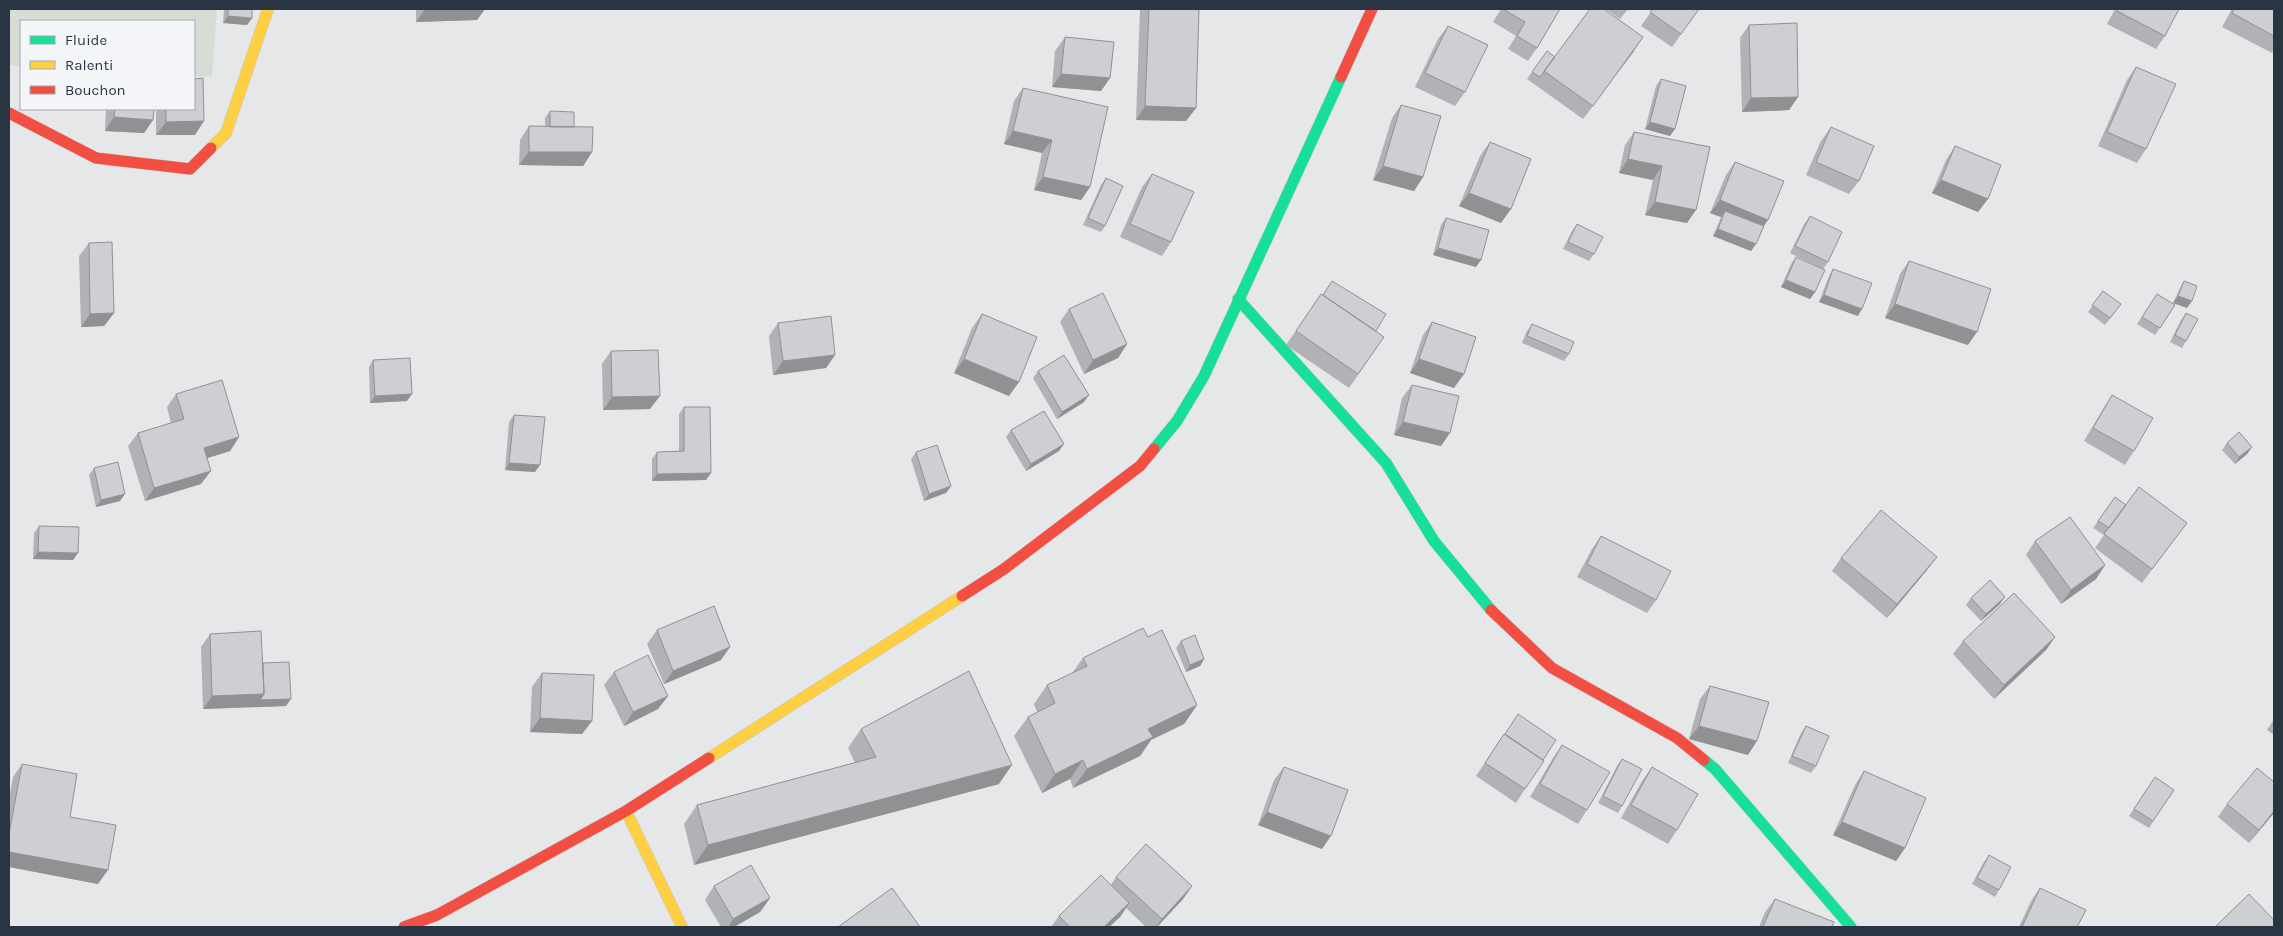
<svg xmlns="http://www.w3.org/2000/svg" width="2283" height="936" viewBox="0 0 2283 936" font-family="Karla,sans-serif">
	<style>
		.green { fill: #d6ddd5 }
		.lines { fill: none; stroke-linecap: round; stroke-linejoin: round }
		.fast-casing { stroke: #c3c5c7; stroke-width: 12 }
		.slow-casing { stroke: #c3c5c7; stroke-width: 12 }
		.jam-casing { stroke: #c3c5c7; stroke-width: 12 }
		.fast { stroke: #16e098; stroke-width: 11 }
		.slow { stroke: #ffcf43; stroke-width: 11 }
		.jam { stroke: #f24e42; stroke-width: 11 }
		.wall { fill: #b0b2b5 }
		.shaded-wall { fill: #909193 }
		.building { fill: #cdcfd2; stroke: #909193 }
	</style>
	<rect width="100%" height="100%" fill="#e5e7e9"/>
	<path class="green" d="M9 9H217L212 77 194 76V21H21V66L9 65Z"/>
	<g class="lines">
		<defs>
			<path id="fast" d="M1238 299 1386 463 1434 541 1491 610
				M1154 449 1177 421 1204 376 1341 77
				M1704 760 1715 769 1851 927"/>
			<path id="slow" d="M211 148 226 133 268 9
				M709 758 962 596
				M626 811 682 927"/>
			<path id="jam" d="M1341 77 1372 9
				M9 113 96 158 190 169 211 148
				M962 596 1004 569 1140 466 1154 449
				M1491 610 1552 668 1677 738 1704 760
				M404 927 437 915 626 811 709 758"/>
		</defs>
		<use href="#fast" class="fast-casing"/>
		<use href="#slow" class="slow-casing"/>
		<use href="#jam" class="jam-casing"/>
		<use href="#fast" class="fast"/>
		<use href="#slow" class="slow"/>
		<use href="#jam" class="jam"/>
	</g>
	<path class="wall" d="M224 9H252V18L247 25 223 23Z
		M416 9H485L477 20 416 22Z
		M1140 9H1199L1196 108 1186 121 1136 120Z
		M1501 9H1560L1537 48 1528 61 1508 49 1516 36 1493 22Z
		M1606 9H1628L1620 19Z
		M1653 9H1699L1672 47 1641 26Z
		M2115 9H2179L2165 36 2156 49 2107 24Z
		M2232 9H2274V50L2272 53 2222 27Z
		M1749 25 1798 97 1789 110 1742 112 1740 38Z
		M1448 26 1465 92 1455 106 1415 87 1438 39Z
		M1065 37 1110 78 1101 91 1052 87 1055 51Z
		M1634 51 1583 119 1527 79 1532 72 1555 57Z
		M2136 67 2146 149 2137 163 2098 146 2127 80Z
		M1661 79 1670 136 1645 129 1656 86Z
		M1023 88 1090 187 1081 200 1034 190 1042 153 1004 144 1014 101Z
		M1401 105 1423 177 1414 191 1373 180 1392 118Z
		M106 109H154L153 120 144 133 105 131Z
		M156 109H194L195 135H156Z
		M550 111 574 127 592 152 583 166 519 165 520 140 529 126 545 127V118Z
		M1831 127 1859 181 1849 194 1806 175 1821 141Z
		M1634 132 1710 147 1687 223 1645 215 1653 180 1619 173 1625 145Z
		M1490 142 1501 223 1459 206 1480 156Z
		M1955 146 1978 212 1932 193 1946 160Z
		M1735 162 1764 226 1751 251 1713 236 1721 217 1710 213 1726 175Z
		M1152 174 1171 242 1162 256 1120 237 1142 187Z
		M1106 178 1105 226 1101 232 1083 225 1101 185Z
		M1810 216 1828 262 1823 269 1790 253 1805 223Z
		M1446 218 1476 267 1433 255 1441 225Z
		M1577 224 1594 254 1589 261 1563 249 1572 231Z
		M89 243 114 313 104 326 81 327 79 256Z
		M1796 257 1815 292 1810 299 1781 287 1791 264Z
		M1909 261 1968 345 1885 318 1900 274Z
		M1833 269 1858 316 1819 302 1829 276Z
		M2184 281 2187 308 2173 303 2180 288Z
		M2103 291 2116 311 2105 325 2088 312Z
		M1321 294 1384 337 1349 388 1286 345Z
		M2157 294 2175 305 2155 335 2137 324Z
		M1069 309 1127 344 1118 358 1084 374 1060 322Z
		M2186 313V341L2182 348 2170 342 2181 320Z
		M982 314 1009 396 954 373 972 328Z
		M1432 322 1454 388 1410 373 1423 335Z
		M778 323 835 355 826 368 773 375 769 336Z
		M1532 324 1569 354 1564 361 1522 343 1527 331Z
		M611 351 650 409 603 410 602 364Z
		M373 360 407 401 370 403 369 367Z
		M1038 371 1084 402 1057 419 1033 378Z
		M1412 385 1441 446 1394 435 1402 398Z
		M176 394 239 437 230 451 207 458 201 484 145 501 128 446 138 433 171 423 167 407Z
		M2112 395 2134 451 2125 465 2084 441 2103 409Z
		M684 407 711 473 706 480 652 481V459L657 452H679V414Z
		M514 415 535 472 505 470 509 422Z
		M1011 430 1059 451 1026 471 1006 437Z
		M2227 443 2252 447 2247 454 2235 464 2222 450Z
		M916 452 951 486 946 493 924 501 911 459Z
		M94 468 120 501 96 507 89 475Z
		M2115 497 2126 505 2177 536 2142 583 2095 548 2104 535 2093 528Z
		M39 526 73 560 33 559 34 533Z
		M1601 536 1656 600 1647 613 1577 577 1592 549Z
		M2035 541 2105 565 2096 579 2061 604 2026 555Z
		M1937 557 1927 570 1887 618 1832 571 1841 558Z
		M1971 598 2000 604 1981 621 1966 605Z
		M657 630 721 660 664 684 647 644Z
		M210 634 263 663 286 706 203 709 201 647Z
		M1148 637 1197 705 1184 724 1151 740 1140 756 1073 788 1070 779 1042 793 1014 736 1028 717 1037 712 1034 704 1047 685 1072 673 1083 658Z
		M2055 637 2046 650 1994 699 1953 654 1963 641Z
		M1181 641 1204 659 1200 666 1186 672 1176 648Z
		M614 672 668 696 658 709 624 726 604 685Z
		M542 673 592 721 582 734 530 732 532 687Z
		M1710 686 1748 755 1689 739 1700 699Z
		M2274 719V735L2267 730Z
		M1806 726 1816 766 1811 773 1788 763 1801 733Z
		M861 729 999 784 694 865 684 824 697 805 855 763 848 748Z
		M1504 734 1543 760 1525 789 1516 803 1476 776Z
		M1562 745 1587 810 1578 824 1530 797 1553 758Z
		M1622 759V806L1618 813 1598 803 1617 766Z
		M22 764 70 817 98 884 9 867V798L13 777Z
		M1284 767 1322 849 1258 825 1274 780Z
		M1652 767 1677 830 1668 844 1621 818 1642 781Z
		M1864 771 1905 848 1896 861 1833 835 1855 785Z
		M2155 777 2174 790 2149 828 2129 816Z
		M2274 782V813L2249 843 2218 817 2227 804Z
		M1989 855 1999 890 1995 897 1972 884 1984 862Z
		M1116 877 1192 886 1183 899 1157 927H1146L1126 908 1120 917 1109 927H1051L1059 916 1111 885Z
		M714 886 770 898 760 912 734 927H721L705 900Z
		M2040 888 2077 927H2019L2031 901Z
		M1775 899 1832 927H1759L1765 912Z"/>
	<path class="shaded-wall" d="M425 9H485L477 20 416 22Z
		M228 16 252 18 247 25 223 23Z
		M1643 37 1634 51 1583 119 1593 106Z
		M1061 74 1110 78 1101 91 1052 87Z
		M1798 97 1789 110 1742 112 1751 98Z
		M1145 106 1196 108 1186 121 1136 120Z
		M114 117 153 120 144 133 105 131Z
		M204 121 195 135H156L166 122Z
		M1650 122 1675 129 1670 136 1645 129Z
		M1013 131 1052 140 1042 153 1004 144Z
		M529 152H592L583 166 519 165Z
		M1628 159 1662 166 1653 180 1619 173Z
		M1383 166 1423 177 1414 191 1373 180Z
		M1043 177 1090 187 1081 200 1034 190Z
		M1941 180 1988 199 1978 212 1932 193Z
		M1469 193 1511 209 1501 223 1459 206Z
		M1720 200 1768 220 1759 233 1725 211 1721 217 1710 213Z
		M1655 202 1696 210 1687 223 1645 215Z
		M1718 229 1756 244 1751 251 1713 236Z
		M1438 248 1481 260 1476 267 1433 255Z
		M1786 280 1815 292 1810 299 1781 287Z
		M1824 295 1862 309 1858 316 1819 302Z
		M2178 296 2192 301 2187 308 2173 303Z
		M1895 304 1977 332 1968 345 1885 318Z
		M114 313 104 326 81 327 90 314Z
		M1127 344 1118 358 1084 374 1093 360Z
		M835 355 826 368 773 375 783 361Z
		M964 359 1019 382 1009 396 954 373Z
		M1419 359 1464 374 1454 388 1410 373Z
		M412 394 407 401 370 403 375 396Z
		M1089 395 1084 402 1057 419 1062 412Z
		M660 396 650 409 603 410 612 397Z
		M1403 422 1450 433 1441 446 1394 435Z
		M239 437 230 451 195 462 204 448Z
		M1064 444 1059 451 1026 471 1031 464Z
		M2252 447 2247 454 2235 464 2239 457Z
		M509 463 540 465 535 472 505 470Z
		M211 471 201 484 145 501 154 488Z
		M711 473 706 480 652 481 657 474Z
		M951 486 946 493 924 501 929 494Z
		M125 494 120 501 96 507 101 500Z
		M38 552 78 553 73 560 33 559Z
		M1937 557 1927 570 1887 618 1897 604Z
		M2105 565 2096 579 2061 604 2071 590Z
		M2005 597 2000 604 1981 621 1986 614Z
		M2055 637 2046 650 1994 699 2004 685Z
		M730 647 721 660 664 684 673 671Z
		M1204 659 1200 666 1186 672 1190 665Z
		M264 694 291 699 286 706 203 709 212 696Z
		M668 696 658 709 624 726 633 712Z
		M1197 705 1184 724 1151 740 1140 756 1073 788 1087 769 1148 729Z
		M540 718 592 721 582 734 530 732Z
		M1699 726 1757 741 1748 755 1689 739Z
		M1083 760 1070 779 1042 793 1055 774Z
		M1012 765 999 784 694 865 708 845Z
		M2274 811V813L2249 843 2259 830Z
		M1267 812 1331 836 1322 849 1258 825Z
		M1842 822 1905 848 1896 861 1833 835Z
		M9 852 108 870 98 884 9 867Z
		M1192 886 1183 899 1157 927H1156L1162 919Z
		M770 898 760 912 734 927H728L733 919Z
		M1129 903 1120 917 1109 927H1104Z"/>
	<path class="building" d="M228 9H252V18L228 16Z
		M1149 9H1199L1196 108 1145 106Z
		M1503 9H1560L1537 48 1517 36 1525 22Z
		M1590 9H1604L1643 37 1593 106 1544 71Z
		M1653 9H1699L1681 34 1650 12Z
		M2118 9H2179L2165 36 2117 11Z
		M2234 9H2274V36L2232 13Z
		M1797 23 1798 97 1751 98 1749 25Z
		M1448 26 1488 45 1465 92 1425 73Z
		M1065 37 1114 42 1110 78 1061 74Z
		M1547 51 1555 57 1540 77 1532 72Z
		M2136 67 2176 84 2146 149 2107 132Z
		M203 78 204 121 166 122V109H194V79Z
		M1661 79 1686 86 1675 129 1650 122Z
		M1023 88 1108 107 1090 187 1043 177 1052 140 1013 131Z
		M1401 105 1441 116 1423 177 1383 166Z
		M115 109H154L153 120 114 117Z
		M550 111 574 112V127H550Z
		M529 126 593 127 592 152H529Z
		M1831 127 1874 146 1859 181 1816 162Z
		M1634 132 1710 147 1696 210 1655 202 1662 166 1628 159Z
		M1490 142 1531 159 1511 209 1469 193Z
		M1955 146 2001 165 1988 199 1941 180Z
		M1735 162 1784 181 1768 220 1720 200Z
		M1152 174 1194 192 1171 242 1130 224Z
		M1106 178 1123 186 1105 226 1088 218Z
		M1725 211 1764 226 1756 244 1718 229Z
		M1810 216 1842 232 1828 262 1795 246Z
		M1446 218 1489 230 1481 260 1438 248Z
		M1577 224 1603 237 1594 254 1568 242Z
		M112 242 114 313 90 314 89 243Z
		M1796 257 1825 270 1815 292 1786 280Z
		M1909 261 1991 289 1977 332 1895 304Z
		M1833 269 1872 283 1862 309 1824 295Z
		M1332 281 1386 314 1376 331 1323 295Z
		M2184 281 2197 286 2192 301 2178 296Z
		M2103 291 2121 304 2110 318 2092 305Z
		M1103 293 1127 344 1093 360 1069 309Z
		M1321 294 1384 337 1358 374 1296 331Z
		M2157 294 2175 305 2160 328 2142 317Z
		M2186 313 2198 319 2186 341 2175 335Z
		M982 314 1037 337 1019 382 964 359Z
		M831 316 835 355 783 361 778 323Z
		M1432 322 1476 337 1464 374 1419 359Z
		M1532 324 1574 342 1569 354 1527 336Z
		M658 350 660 396 612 397 611 351Z
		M1064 355 1089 395 1062 412 1038 371Z
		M410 358 412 394 375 396 373 360Z
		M222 380 239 437 204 448 211 471 154 488 138 433 184 419 176 394Z
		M1412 385 1459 396 1450 433 1403 422Z
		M2112 395 2153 418 2134 451 2093 428Z
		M684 407H710L711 473 657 474V452L684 451Z
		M1044 411 1064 444 1031 464 1011 430Z
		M514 415 545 417 540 465 509 463Z
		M2239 432 2252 447 2239 457 2227 443Z
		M937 445 951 486 929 494 916 452Z
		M118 462 125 494 101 500 94 468Z
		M2139 487 2187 523 2152 569 2104 534Z
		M2115 497 2126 505 2109 528 2098 521Z
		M1881 510 1937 557 1897 604 1841 558Z
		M2070 517 2105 565 2071 590 2035 541Z
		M39 526 79 527 78 553 38 552Z
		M1601 536 1671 571 1656 600 1587 564Z
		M1990 580 2005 597 1986 614 1971 598Z
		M2014 593 2055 637 2004 685 1963 641Z
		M714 606 730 647 673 671 657 630Z
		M1143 628 1148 637 1162 630 1197 705 1148 729 1153 737 1087 769 1083 760 1055 774 1028 717 1055 703 1047 685 1087 666 1083 658Z
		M261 631 264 694 212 696 210 634Z
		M1195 635 1204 659 1190 665 1181 641Z
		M648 655 668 696 633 712 614 672Z
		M289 662 291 699 260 700 264 694 263 663Z
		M969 671 1012 765 708 845 697 805 876 757 861 729Z
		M542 673 594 675 592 721 540 718Z
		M1710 686 1769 702 1757 741 1699 726Z
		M1518 714 1556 740 1543 760 1505 734Z
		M1806 726 1829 736 1816 766 1792 756Z
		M1504 734 1544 761 1525 789 1485 763Z
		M1562 745 1610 772 1587 810 1540 784Z
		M1622 759 1642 769 1622 806 1603 796Z
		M22 764 77 774 70 817 116 825 108 870 9 852V834Z
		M1284 767 1348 790 1331 836 1267 812Z
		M1652 767 1698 794 1677 830 1631 805Z
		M2257 768 2274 782V811L2259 830 2227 804Z
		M1864 771 1926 798 1905 848 1842 822Z
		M2155 777 2174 790 2153 821 2134 809Z
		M1146 844 1192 886 1162 919 1116 877Z
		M1989 855 2011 867 1999 890 1977 878Z
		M751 865 770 898 733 919 714 886Z
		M1101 875 1129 903 1104 927H1070L1059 916Z
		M892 888 920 927H838Z
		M2040 888 2086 910 2077 927H2022Z
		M2249 894 2274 920V927H2217L2216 926Z
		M1775 899 1834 922 1832 927H1763Z"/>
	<rect width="2283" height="936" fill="none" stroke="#2a3544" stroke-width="20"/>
	<rect x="20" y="20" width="175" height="90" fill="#f3f5f8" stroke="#a3a8b0"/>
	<rect x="30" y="36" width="25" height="8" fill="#16e098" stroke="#a3a8b0"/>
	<text x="65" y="45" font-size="15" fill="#2a3544">Fluide</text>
	<rect x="30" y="61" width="25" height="8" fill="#ffcf43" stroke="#a3a8b0"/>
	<text x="65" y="70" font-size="15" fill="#2a3544">Ralenti</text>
	<rect x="30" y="86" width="25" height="8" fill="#f24e42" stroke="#a3a8b0"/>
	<text x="65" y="95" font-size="15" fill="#2a3544">Bouchon</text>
</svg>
